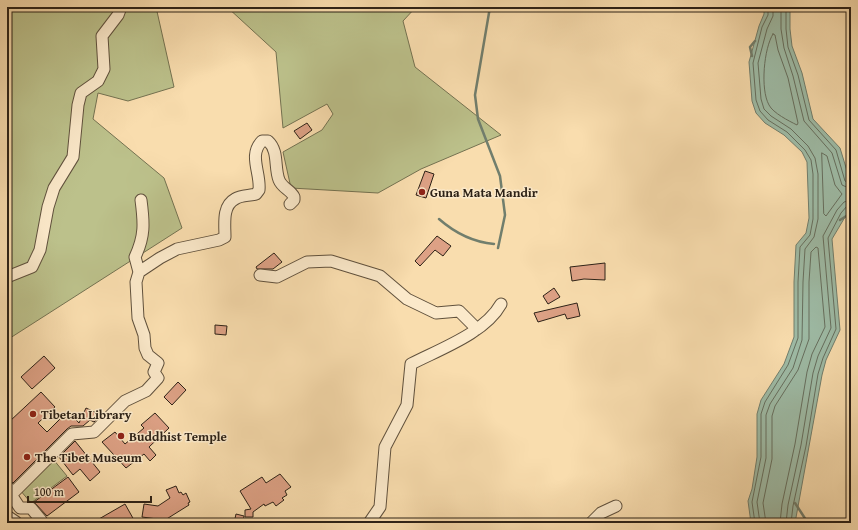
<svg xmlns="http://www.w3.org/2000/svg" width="858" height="530" viewBox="0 0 858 530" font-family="'Gentium Book Plus',serif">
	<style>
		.green { fill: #bcc18b; stroke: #747251 }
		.water { fill: #9ebca7; stroke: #717e6d }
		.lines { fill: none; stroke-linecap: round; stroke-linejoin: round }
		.shore { stroke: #666f5f; stroke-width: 1 }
		.stream { stroke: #717e6d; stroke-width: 2.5 }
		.building { fill: #dda185; stroke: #2d2217 }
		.minor-casing { stroke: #60513d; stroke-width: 13 }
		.minor { stroke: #fbe9ca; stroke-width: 11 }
		.poi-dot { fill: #8f2418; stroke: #fbe9ca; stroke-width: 1.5 }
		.labels { text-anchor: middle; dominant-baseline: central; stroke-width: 3; stroke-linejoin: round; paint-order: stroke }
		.poi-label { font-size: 13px; font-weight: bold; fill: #2d2217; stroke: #fbe9ca; text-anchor: start }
	</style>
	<rect width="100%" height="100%" fill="#f9ddae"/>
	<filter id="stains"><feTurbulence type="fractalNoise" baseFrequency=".005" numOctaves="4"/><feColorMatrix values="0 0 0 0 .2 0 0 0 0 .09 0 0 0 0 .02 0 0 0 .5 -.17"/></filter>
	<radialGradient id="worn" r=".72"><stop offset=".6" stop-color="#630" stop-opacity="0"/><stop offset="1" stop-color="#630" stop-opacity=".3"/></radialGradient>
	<path class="green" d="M7 7H156L174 87 128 101 98 93 93 119 164 178 182 228 7 340Z
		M227 7H416L403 21 415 67 501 135 421 169 378 193 291 188 283 152 322 130 333 114 327 104 283 128 276 52Z
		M53 459 67 476 31 503 20 490Z"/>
	<path class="water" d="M764 7H790V29L792 46 802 73 813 119 840 148 851 184V207L832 239 840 330 826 360 822 375 795 523H751L748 501 752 489 757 457V414L761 400 784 364 794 337V282L796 245 806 233 809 218 807 162 802 152 784 135 765 123 756 113 752 101 749 62 759 26 764 14Z"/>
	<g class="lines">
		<path class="shore" d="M781 7V29L784 48 793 76 804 121 832 153 842 185 851 189
			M786 7V29L788 47 798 75 809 120 836 150 845 181 851 184
			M773 34 775 35 778 50 788 78 798 123 797 125C789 121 773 113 769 105 760 89 764 48 773 34Z
			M822 153 827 156 835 185 842 194 826 216 824 214Z
			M755 523 752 502 761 457V414L765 402 788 365 798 338V282L800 247 810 235 813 219V174L811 160 805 150 787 132 768 120 760 111 756 100 753 63 762 27 768 15V7
			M760 523 757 502 766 458V415L770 404 793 368 802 340 803 282 805 249 814 237 818 219V174L815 158 808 146 791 129 771 116 764 109 761 99 758 63 767 29 773 16V7
			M766 523 763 503 772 459V416L775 406 798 370 809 339V282L811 252 816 247 818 248 825 327 812 354 807 372 795 444 782 504 780 523
			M786 523 788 505 801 445 813 373 818 356 831 328 823 236 837 210 844 202 851 200
			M791 523 793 506 806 446 818 374 823 358 836 329 828 238 841 213 847 206 851 205"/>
		<path class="stream" d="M490 7 475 95 478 119 500 176 505 215 498 248
			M752 56 750 47 755 41
			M439 219C455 233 472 242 494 244
			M840 220 851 213
			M795 503 808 523"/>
	</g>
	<path class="building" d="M307 123 312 130 300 139 294 131Z
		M425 171 434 174 426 198 416 195Z
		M437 236 451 246 443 256 435 250 420 266 415 261Z
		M274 253 282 262 273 269H257L256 267Z
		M605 263V280L584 279 572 281 570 267Z
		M554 288 560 297 548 304 543 296Z
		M577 303 580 316 567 319 565 314 538 322 534 313Z
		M215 325 227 326 226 335 215 334Z
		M44 356 55 368 32 389 21 377Z
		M178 382 186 390 172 405 164 397Z
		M41 392 55 407 38 423 47 432 68 411 79 423 86 408 101 415 94 422 90 420 83 426H71L67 429 13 483 7 480V428L12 423 10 421Z
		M155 413 169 428 149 447 156 455 150 461 144 454 126 468 102 442 115 432 125 444 144 428 141 425Z
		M75 441 100 472 90 481 80 469 73 475 59 457Z
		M280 474 291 487 285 491 287 495 282 498 284 500 276 506 273 502 265 506 264 504 253 512V517H245V510L251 509 240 491 262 477 266 483Z
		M68 477 79 492 47 516 34 502Z
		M176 486 179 493 181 492 183 495 186 493 190 502 188 503 189 505 165 520 142 517 144 504 158 506 170 498 166 490Z
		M125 504 134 520 129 523H92Z
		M236 514 244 516 243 523H234Z"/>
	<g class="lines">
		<defs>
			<path id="minor" d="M139 272 160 258 177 249 219 240 225 237C225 224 222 206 235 199 241 195 249 196 256 194L259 190C261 173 248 155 262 141H268C279 151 274 167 279 180 282 188 291 190 294 197V200L290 204
				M260 275 277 277 307 262 331 261 380 276 407 299 436 313 459 311 477 329
				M7 277 32 267 40 250 48 207 54 188 73 157 78 105 81 93 98 81 104 69 102 36 118 15 121 7
				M7 487 14 492 72 434 94 432 125 401 146 391 158 378 154 372 158 363 148 355 145 348 144 335 138 318 136 282 139 272 135 257C145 236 144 223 141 200
				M7 493 12 496 20 508H31L41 520
				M7 516 16 522
				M369 523 380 507 385 447 407 405 411 364C440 349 485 333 501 304
				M591 523 601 513 616 506"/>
		</defs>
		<use href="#minor" class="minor-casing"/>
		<use href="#minor" class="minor"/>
	</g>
	<g class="poi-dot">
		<circle cx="422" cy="192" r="4"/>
		<circle cx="33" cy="414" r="4"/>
		<circle cx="121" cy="436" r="4"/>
		<circle cx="27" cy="457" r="4"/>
	</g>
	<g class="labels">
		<g class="poi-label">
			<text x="430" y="192">Guna Mata Mandir</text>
			<text x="41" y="414">Tibetan Library</text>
			<text x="129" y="436">Buddhist Temple</text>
			<text x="35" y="457">The Tibet Museum</text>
		</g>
	</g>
	<rect width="858" height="530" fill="none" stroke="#f9ddae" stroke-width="24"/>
	<rect x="8" y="8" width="842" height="514" fill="none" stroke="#2d2217" stroke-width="2"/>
	<rect x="12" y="12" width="834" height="506" fill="none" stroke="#2d2217"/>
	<path d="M28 496v6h123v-6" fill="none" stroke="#2d2217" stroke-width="2"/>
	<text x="34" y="496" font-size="12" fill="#2d2217" stroke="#fbe9ca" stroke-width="3" paint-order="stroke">100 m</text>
	<rect width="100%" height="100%" filter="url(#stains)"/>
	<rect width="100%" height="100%" fill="url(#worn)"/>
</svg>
